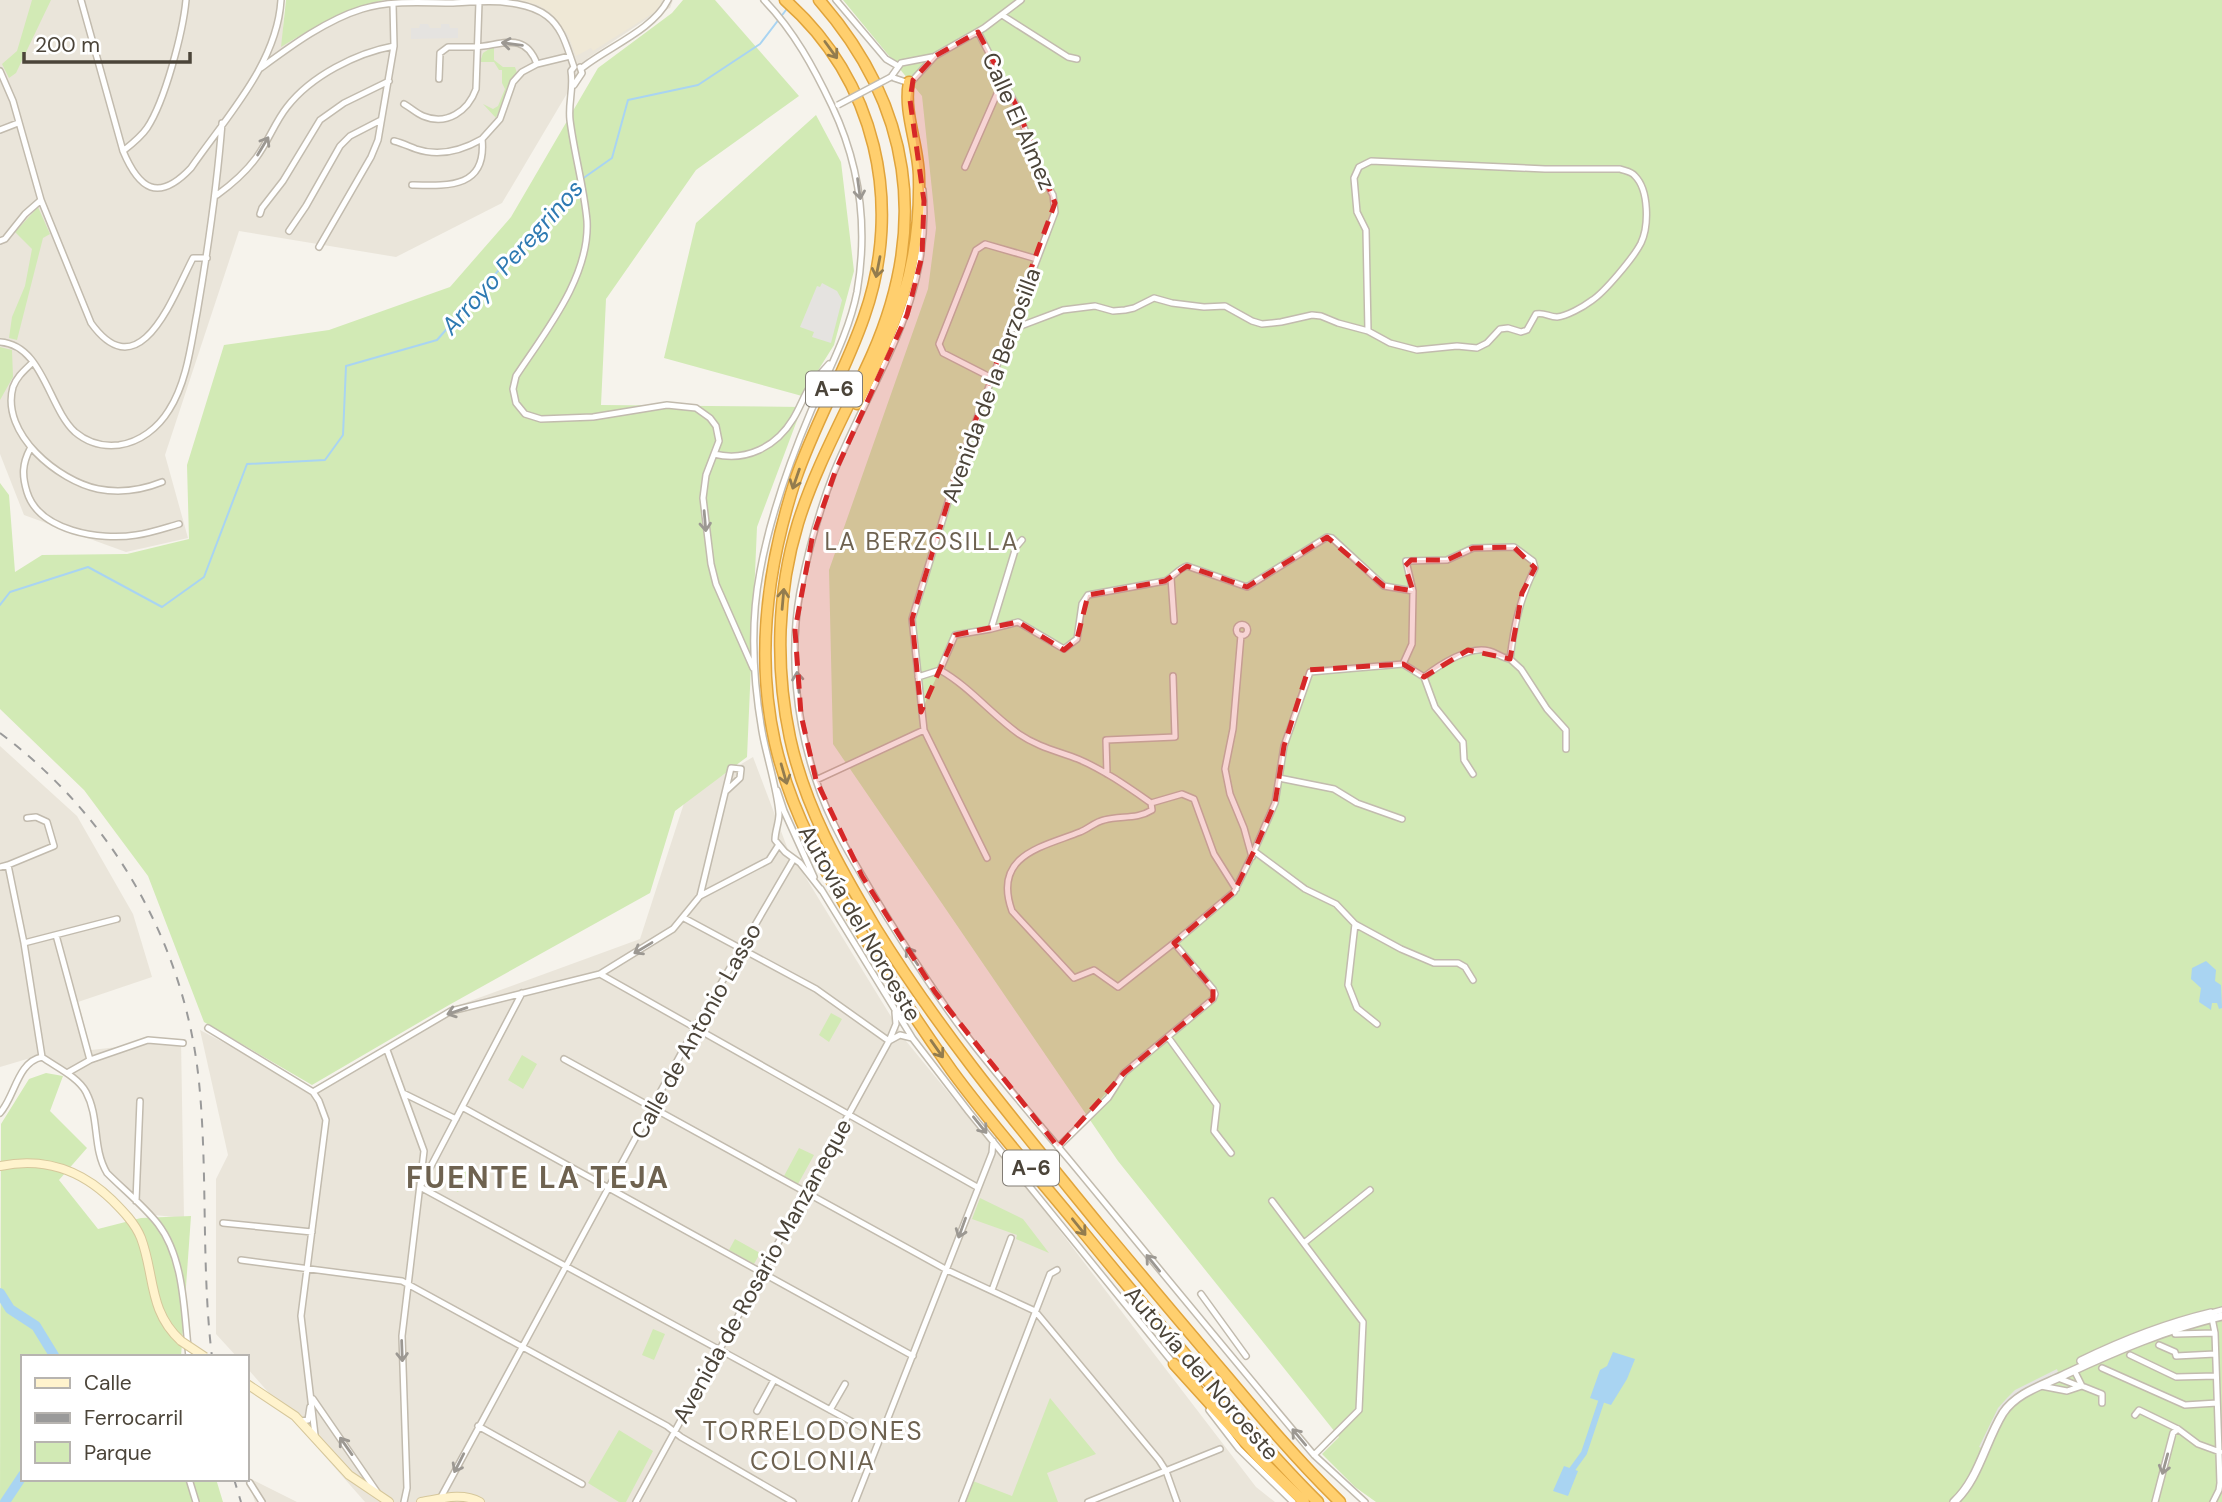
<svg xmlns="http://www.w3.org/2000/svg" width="2222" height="1502" viewBox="0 0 2222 1502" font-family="'DM Sans',sans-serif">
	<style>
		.residential { fill: #eae5da }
		.education { fill: #efe8d6 }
		.green { fill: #d2eab5 }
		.parking { fill: #e5e3e0 }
		.water { fill: #a9d4f2 }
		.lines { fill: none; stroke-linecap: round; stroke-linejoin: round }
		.stream { stroke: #a9d4f2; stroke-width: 2 }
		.canal { stroke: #a9d4f2; stroke-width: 6 }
		.river { stroke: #a9d4f2; stroke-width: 10 }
		.minor-casing { stroke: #c2bbae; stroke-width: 8 }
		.tertiary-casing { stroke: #c2bbae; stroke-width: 10 }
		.secondary-casing { stroke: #d6c79b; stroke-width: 10 }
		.motorway-casing { stroke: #e0a43c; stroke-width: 13 }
		.minor { stroke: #fff; stroke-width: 5 }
		.tertiary { stroke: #fff; stroke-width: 7 }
		.secondary { stroke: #fff3cd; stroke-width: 8 }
		.motorway { stroke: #ffcf6e; stroke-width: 10 }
		.rail { stroke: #9a9a9a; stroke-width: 2; stroke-dasharray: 9 9; stroke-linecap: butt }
		.minor-bridge-casing { stroke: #c2bbae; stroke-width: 8; stroke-linecap: butt }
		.secondary-bridge-casing { stroke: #d6c79b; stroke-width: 10; stroke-linecap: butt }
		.minor-bridge { stroke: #fff; stroke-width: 5 }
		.secondary-bridge { stroke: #fff3cd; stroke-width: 8 }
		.oneway { stroke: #9c9892 }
		.oneway2 { stroke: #937c4e }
		.marked { fill: #d62828; fill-opacity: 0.2; stroke: #d62828; stroke-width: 5; stroke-dasharray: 14 9; stroke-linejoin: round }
		.labels { text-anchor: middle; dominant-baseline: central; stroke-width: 6; stroke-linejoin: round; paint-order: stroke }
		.shield { fill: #fff; stroke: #817c74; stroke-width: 2 }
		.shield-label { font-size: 21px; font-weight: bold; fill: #4b4439 }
		.street-label { font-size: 23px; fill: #4b4439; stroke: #fff }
		.water-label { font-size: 24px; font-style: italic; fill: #2e7ab2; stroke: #fff }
		.neighbourhood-label { font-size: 24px; letter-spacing: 2px; fill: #6e6250; stroke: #fff }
		.quarter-label { font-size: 26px; letter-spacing: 2px; fill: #6e6250; stroke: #fff }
		.district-label { font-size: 30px; font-weight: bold; letter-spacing: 2px; fill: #6e6250; stroke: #fff }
	</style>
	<rect width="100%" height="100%" fill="#f6f3ec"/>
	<path class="residential" d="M0 0H284L283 45 367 0H673L670 8 656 13 588 58 502 203 396 257 239 231 165 455 188 538 126 552 24 515 0 454Z
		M0 746 77 816 133 914 152 977 78 1002 91 1050 181 1040 184 1218 154 1215 104 1165 89 1091 44 1054 0 1067Z
		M753 757 787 847 906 1041 1034 1197 1256 1487 1275 1502H365L247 1368V1357H237L216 1334V1179L228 1155 200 1030 318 1092 451 1008 640 939 686 797Z
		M247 1477 297 1502H255Z"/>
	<path class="education" d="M520 0H662L658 10 593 51 591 48 576 56 568 35 550 12 538 5Z"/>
	<path class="green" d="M32 0H51L16 73 9 78 2 64 17 51Z
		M286 0H384C345 8 315 27 281 47Z
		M683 0H715L799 96 696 170 606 299 601 405 802 407 757 527 747 757 675 811 650 893 449 1005 312 1085 204 1022 148 876 84 790 0 709V483L9 495 15 572 42 555 127 554 189 539 187 465 224 345 329 330 450 287 511 217 598 68 672 13Z
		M843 0H2222V1502H1376L1355 1487 1322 1454 1339 1437 1118 1161 833 744 829 570 928 289 936 228 922 96Z
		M494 46V60L503 67H515L517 73 510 82 496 118 483 104 493 109 498 106 505 89 502 83V70H499L494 62H480L483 53Z
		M816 115 841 162 854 271 834 345 802 396 664 358 696 223Z
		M38 207 50 234 43 238 17 340 9 338 12 317 25 286 32 249 15 232Z
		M0 347 12 350 13 377 0 400Z
		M831 1013 842 1019 829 1042 819 1035Z
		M522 1055 537 1064 523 1089 508 1080Z
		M46 1073 63 1076 50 1111 87 1148 59 1180 98 1229 141 1218 191 1216 181 1357H23V1479H216L223 1502H0L1 1124 29 1079Z
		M799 1148 814 1155 798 1184 784 1176Z
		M459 1164 470 1170 458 1192 447 1185Z
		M980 1198 1023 1219 1049 1253 1016 1239 1017 1235 972 1219Z
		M735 1239 760 1253 754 1264 729 1250Z
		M653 1329 665 1334 654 1360 642 1355Z
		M1050 1398 1096 1454 1047 1473 1058 1502H964L973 1481 1012 1496Z
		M619 1430 653 1451 626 1502H619L588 1483Z"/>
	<path class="parking" d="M420 24H428L430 28H441V24H449L450 28H458V38L411 39V28H419Z
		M822 283 837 291 842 300 831 343 812 337 814 332 800 327 817 286 820 287Z
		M2057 1369 2058 1372 2017 1393 2009 1400 2001 1410 1982 1448 1979 1447 1998 1408 2007 1398 2015 1390Z"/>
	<path class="water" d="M2206 961 2216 970 2215 981 2221 985 2222 1008 2219 1009 2217 1003H2212L2211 1010 2199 1002 2201 988 2191 979 2192 968Z
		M1613 1352 1635 1359 1627 1379 1611 1405 1590 1398 1600 1370 1607 1366Z
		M1564 1466 1578 1471 1568 1496 1553 1491Z"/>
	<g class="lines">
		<path class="stream" d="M0 605 10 592 88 567 162 607 204 577 247 464 325 460 343 435 346 366 437 340 575 184 612 158 628 100 698 85 760 44 786 10"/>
		<path class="canal" d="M1568 1475 1584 1453 1601 1402"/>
		<path class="river" d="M0 1293 10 1309 36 1326 55 1357
			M5 1502 23 1475"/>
		<defs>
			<path id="minor" d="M81 0 123 151C139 189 158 203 191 168 226 117 277 64 281 0
				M764 0C794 31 814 68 832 106 860 165 868 228 857 292 849 333 827 373 811 411 789 463 770 516 760 572 750 624 753 679 762 731 766 755 778 791 779 814 779 823 775 831 775 840L785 852 800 863 822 891
				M836 0 886 59 898 66
				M1002 15 1068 57 1077 59
				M574 67 571 71C574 88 568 103 570 120 574 153 584 187 587 221 590 277 545 332 516 376L513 389 516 403 525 414 541 419 593 417 667 405 696 408 710 418 716 426 719 441 706 475 703 498 711 564 716 584 753 668
				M261 68C291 46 326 20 362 9 391 0 423 3 453 3 474 2 496 0 517 4 528 6 538 9 547 16 563 28 567 48 574 67
				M582 68C608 47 653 30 668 0
				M0 71 13 101 41 200 91 323C140 391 173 296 193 258H207
				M891 77 906 82 913 80 935 56 984 28 1021 0
				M891 77 901 63 932 57
				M439 79 440 53 448 47C458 47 467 47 476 47 502 45 525 31 537 64
				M574 85 582 73 580 67
				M404 104C411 108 416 113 423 116 447 126 468 111 476 89L479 2
				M0 130 18 123
				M394 141C402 143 408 146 416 149 439 157 461 151 482 139
				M123 151C132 144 141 137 147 128 165 101 183 32 186 0
				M965 167 1003 80
				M412 185C449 186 487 188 482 139L500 119 513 82 522 72 537 64 570 56
				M923 190C932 302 874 374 834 472 819 511 808 551 800 592 789 653 796 722 816 780 830 824 855 864 879 904 906 948 933 991 964 1032 998 1077 1035 1119 1071 1162 1152 1260 1232 1358 1314 1455L1365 1502
				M217 195C232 184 245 173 256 158 268 142 275 122 287 107 311 76 356 53 394 46
				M260 214 262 208 283 181 320 120 344 103 389 81
				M289 231 306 206 340 146 350 136 381 120
				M0 241 5 239 25 214 41 200
				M319 247 371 157 378 140 394 46 393 4
				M1010 330 1063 310 1095 306 1113 311 1125 310 1134 308 1154 298 1172 303 1204 307 1225 306 1252 321 1262 324 1281 322 1312 315 1321 316 1338 323 1368 331 1390 343 1417 350 1457 346 1477 348 1487 343 1500 329 1508 328 1521 332 1527 330 1536 314C1544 312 1549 317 1557 317 1567 316 1583 307 1591 301 1604 293 1634 257 1641 243 1649 226 1649 190 1635 176 1631 171 1625 171 1620 169H1545L1371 161 1359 167 1354 178 1357 212 1366 230 1368 331
				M0 342C43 345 48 407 75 432 88 443 102 447 119 445 140 442 158 428 169 410 187 382 191 344 197 313 208 249 217 187 222 123
				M33 362C25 370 17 376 13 387 0 434 59 481 98 489 119 493 142 490 162 482
				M992 378 943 353 939 344 976 250 985 244 1037 259
				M30 449C22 464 22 476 27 492 39 531 100 541 136 535 151 533 165 528 179 524
				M714 454C746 462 776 447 793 419 800 408 804 395 811 385 816 378 823 371 829 364
				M1171 578 1174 621
				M1236.5 630a5.5 5.5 0 1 1 11 0a5.5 5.5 0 1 1-11 0Z
				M991 629 1016 547 1022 540
				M1241 635 1233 729 1225 769 1230 794 1244 828 1252 857
				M1403 664 1424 677 1435 707 1463 742 1464 760 1473 774
				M940 670 955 635 991 629 1018 622 1064 649 1077 639 1082 604 1088 595 1165 581C1173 577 1178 569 1187 566L1247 587 1327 537 1332 538 1384 586 1413 591
				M918 677 940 670C970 687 991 714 1019 734 1038 747 1057 751 1078 759 1104 770 1128 787 1151 803L1152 810C1136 820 1121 815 1104 820 1095 822 1088 829 1080 832 1042 847 992 855 1012 911L1074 978 1094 970 1118 987 1174 943
				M1424 677C1439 665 1470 645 1489 651 1497 653 1502 658 1510 659
				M924 730 987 858
				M1107 774 1106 740 1175 737 1173 676
				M1279 778 1334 789 1357 803 1402 819
				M816 780 924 730 912 619 960 463 1055 212 1053 195 1041 174 1016 105 978 32
				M777 790 784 811 814 877
				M1151 803 1182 794 1194 799 1214 854 1236 889
				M1254 851 1305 889 1336 904 1355 924 1401 949 1434 963H1458L1465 967 1473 980
				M8 865 54 846 47 822 36 817 27 818
				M0 867 8 865 24 943 42 1057
				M821 889 913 1039 969 1112 1173 1363
				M700 896 731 768 741 769 740 778 726 791
				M684 918 816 989 889 1041
				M1355 924 1348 985 1357 1008 1377 1024
				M56 935 90 1060
				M24 943 117 919
				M600 974 977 1187
				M522 993 420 1187 880 1437
				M208 1028 313 1092 319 1101 326 1120 301 1316 315 1435
				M1168 1037 1217 1105 1214 1131 1231 1153
				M889 1041 900 1035 912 1038
				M387 1050 424 1151 402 1336 407 1488 404 1502
				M564 1059 947 1270 1035 1311 1159 1460 1166 1471 1177 1502
				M67 1073 90 1060 148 1040 183 1043
				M313 1092 451 1011 600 974 673 929 700 896 769 860 778 846
				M403 1093 456 1119
				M462 1107 913 1356
				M0 1113C15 1097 17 1062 42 1057 56 1067 78 1077 86 1092 100 1118 92 1148 107 1173 124 1190 144 1206 158 1224 185 1259 184 1315 189 1357
				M1058 1147 1108 1098 1124 1073 1213 999 1215 994 1213 989 1174 943 1234 892 1254 851 1275 803 1284 746 1310 672 1403 664 1412 644 1413 591 1406 561 1447 560 1473 548 1514 547 1533 561 1535 568C1520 598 1514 625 1510 659L1521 669 1547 709 1566 730V749
				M136 1201 140 1101
				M1272 1201 1363 1322 1359 1410 1314 1455
				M223 1223 312 1232
				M1304 1243 1370 1190
				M241 1260 402 1281 667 1426 681 1437 793 1502
				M992 1290 1011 1238
				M1201 1294 1246 1356
				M2175 1334 2215 1333
				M2159 1345 2175 1352 2176 1356 2215 1354
				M2130 1355 2176 1377 2216 1376
				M2102 1368 2185 1405 2217 1403
				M2074 1370 2082 1386
				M2058 1378 2079 1386
				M2041 1386 2067 1391 2082 1386 2102 1394V1403
				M313 1399 377 1492
				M830 1410 845 1384
				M1209 1410 1239 1449 1293 1502
				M757 1411 774 1380
				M2135 1415 2139 1410 2178 1429 2198 1444 2220 1452
				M301 1421 308 1420 310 1407
				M478 1426 582 1484
				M189 1479 196 1502
				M250 1483 262 1502
				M440 1499 695 1028 793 860
				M636 1502 889 1041 896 1024 895 1012
				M855 1502 992 1153 993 1141
				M962 1502 1050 1274 1057 1270
				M1088 1502 1220 1449
				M2155 1502 2173 1433 2178 1429
				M2213 1502 2219 1490 2220 1483 2215 1333 2211 1313 2222 1310"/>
			<path id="tertiary" d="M2081 1361C2124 1340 2165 1324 2211 1313
				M1954 1502C1979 1479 1985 1442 2003 1413 2017 1392 2044 1385 2066 1374 2117 1350 2167 1329 2222 1316"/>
			<path id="secondary" d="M0 1166C44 1157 80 1169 112 1200 123 1211 135 1223 141 1238 155 1275 148 1311 181 1341
				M247 1384 295 1416 349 1475 389 1502
				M421 1502C440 1499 462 1492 480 1502"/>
			<path id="motorway" d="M785 0C876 80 904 204 864 317 845 372 815 423 796 478 768 563 755 654 775 743 791 813 825 872 861 932 890 980 920 1026 952 1071 993 1127 1040 1179 1084 1233 1124 1282 1165 1331 1207 1380 1243 1421 1278 1463 1318 1502
				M819 0C912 106 929 226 872 355 847 411 816 465 798 523 777 592 775 667 790 738 805 807 839 867 875 927 941 1034 1021 1129 1100 1226 1141 1275 1182 1324 1224 1373 1261 1417 1298 1461 1340 1502
				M857 404C896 324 921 270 919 178 919 146 903 113 909 82
				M1174 1364 1261 1460 1304 1502"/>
		</defs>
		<use href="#minor" class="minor-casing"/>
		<use href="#tertiary" class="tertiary-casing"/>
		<use href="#secondary" class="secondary-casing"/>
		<use href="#motorway" class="motorway-casing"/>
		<use href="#minor" class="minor"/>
		<use href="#tertiary" class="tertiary"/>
		<use href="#secondary" class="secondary"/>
		<use href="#motorway" class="motorway"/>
		<path class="rail" d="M0 733C112 817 185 943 199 1082 208 1173 201 1266 212 1357
			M234 1479 241 1502"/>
		<defs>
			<path id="minor-bridge" d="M838 105 891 77"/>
			<path id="secondary-bridge" d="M181 1341 205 1357"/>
		</defs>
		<use href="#minor-bridge" class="minor-bridge-casing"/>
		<use href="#secondary-bridge" class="secondary-bridge-casing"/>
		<use href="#minor-bridge" class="minor-bridge"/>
		<use href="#secondary-bridge" class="secondary-bridge"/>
	</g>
	<defs><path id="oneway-shaft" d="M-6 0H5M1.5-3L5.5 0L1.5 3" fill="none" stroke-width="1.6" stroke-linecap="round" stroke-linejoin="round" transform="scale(1.75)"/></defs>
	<g class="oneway">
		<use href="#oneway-shaft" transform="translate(512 44) rotate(-173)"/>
		<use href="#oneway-shaft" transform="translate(263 146) rotate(-59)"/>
		<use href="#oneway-shaft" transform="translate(859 189) rotate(82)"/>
		<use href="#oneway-shaft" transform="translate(705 521) rotate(85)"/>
		<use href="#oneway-shaft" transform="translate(798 682) rotate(-96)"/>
		<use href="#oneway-shaft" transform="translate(643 948) rotate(149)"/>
		<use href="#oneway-shaft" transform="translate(912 956) rotate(-123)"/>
		<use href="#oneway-shaft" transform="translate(457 1011) rotate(161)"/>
		<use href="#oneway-shaft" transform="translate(980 1125) rotate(51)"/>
		<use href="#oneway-shaft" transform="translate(962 1228) rotate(110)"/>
		<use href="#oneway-shaft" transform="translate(1153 1263) rotate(-129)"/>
		<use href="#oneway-shaft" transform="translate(402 1351) rotate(88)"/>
		<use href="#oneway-shaft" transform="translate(1299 1437) rotate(-130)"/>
		<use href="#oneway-shaft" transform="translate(346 1446) rotate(-125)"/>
		<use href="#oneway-shaft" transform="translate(459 1463) rotate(117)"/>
		<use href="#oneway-shaft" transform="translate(2165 1464) rotate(105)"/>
	</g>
	<g class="oneway2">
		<use href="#oneway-shaft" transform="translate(831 50) rotate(54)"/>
		<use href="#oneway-shaft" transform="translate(878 267) rotate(101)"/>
		<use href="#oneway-shaft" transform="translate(796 479) rotate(109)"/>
		<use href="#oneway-shaft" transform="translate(783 599) rotate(-85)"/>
		<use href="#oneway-shaft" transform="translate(784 774) rotate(74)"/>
		<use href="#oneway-shaft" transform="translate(937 1049) rotate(55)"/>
		<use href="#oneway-shaft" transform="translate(1079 1227) rotate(51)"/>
	</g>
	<path class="marked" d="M978 32 1016 105 1055 203 960 463 912 619 921 712 955 635 1018 622 1064 650 1077 639 1088 595 1165 581 1187 566 1247 587 1327 537 1384 586 1413 591 1405 566 1411 560H1447L1473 548 1514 547 1535 568 1522 593 1510 659 1468 650 1424 677 1403 664 1308 670 1284 746 1275 803 1254 851 1234 892 1174 943 1213 989V999L1124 1073 1058 1147 935 992 862 876 816 780 801 715 795 630 812 539 835 472 907 315 922 256 924 201 910 100 913 80 935 56Z"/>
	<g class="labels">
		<g class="shield">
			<rect x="806" y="371.5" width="56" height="35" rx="5"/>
			<rect x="1003" y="1150.5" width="56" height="35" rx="5"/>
		</g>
		<g class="shield-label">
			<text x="834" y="389">A-6</text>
			<text x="1031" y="1168">A-6</text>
		</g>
		<g class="street-label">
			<text transform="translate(1019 121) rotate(66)">Calle El Almez</text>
			<text transform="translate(991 385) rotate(-70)">Avenida de la Berzosilla</text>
			<text transform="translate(860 923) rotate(60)">Autovía del Noroeste</text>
			<text transform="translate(696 1031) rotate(-61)">Calle de Antonio Lasso</text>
			<text transform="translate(762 1271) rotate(-61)">Avenida de Rosario Manzaneque</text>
			<text transform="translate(1202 1373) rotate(49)">Autovía del Noroeste</text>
		</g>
		<g class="water-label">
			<text transform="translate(512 257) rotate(-48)">Arroyo Peregrinos</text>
		</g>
		<g class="neighbourhood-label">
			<text x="922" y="541">LA BERZOSILLA</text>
		</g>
		<g class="quarter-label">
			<text x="813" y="1431">TORRELODONES<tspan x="813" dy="30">COLONIA</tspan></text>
		</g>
		<g class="district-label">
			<text x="538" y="1177">FUENTE LA TEJA</text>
		</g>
	</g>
	<rect x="21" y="1355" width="228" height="126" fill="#ffffff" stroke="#b7b4b0" stroke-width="2"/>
	<rect x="35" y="1378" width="35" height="10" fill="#fff3cd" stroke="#b7b4b0" stroke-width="2"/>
	<text x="84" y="1390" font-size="21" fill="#4b4439">Calle</text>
	<rect x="35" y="1413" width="35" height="10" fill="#9a9a9a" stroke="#b7b4b0" stroke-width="2"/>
	<text x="84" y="1425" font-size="21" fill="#4b4439">Ferrocarril</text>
	<rect x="35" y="1442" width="35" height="21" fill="#d2eab5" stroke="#b7b4b0" stroke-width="2"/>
	<text x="84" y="1460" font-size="21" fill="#4b4439">Parque</text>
	<path d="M24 52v10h166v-10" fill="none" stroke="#4b4439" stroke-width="3.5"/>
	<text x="35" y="52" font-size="21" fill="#4b4439" stroke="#ffffff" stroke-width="5" paint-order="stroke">200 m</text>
</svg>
